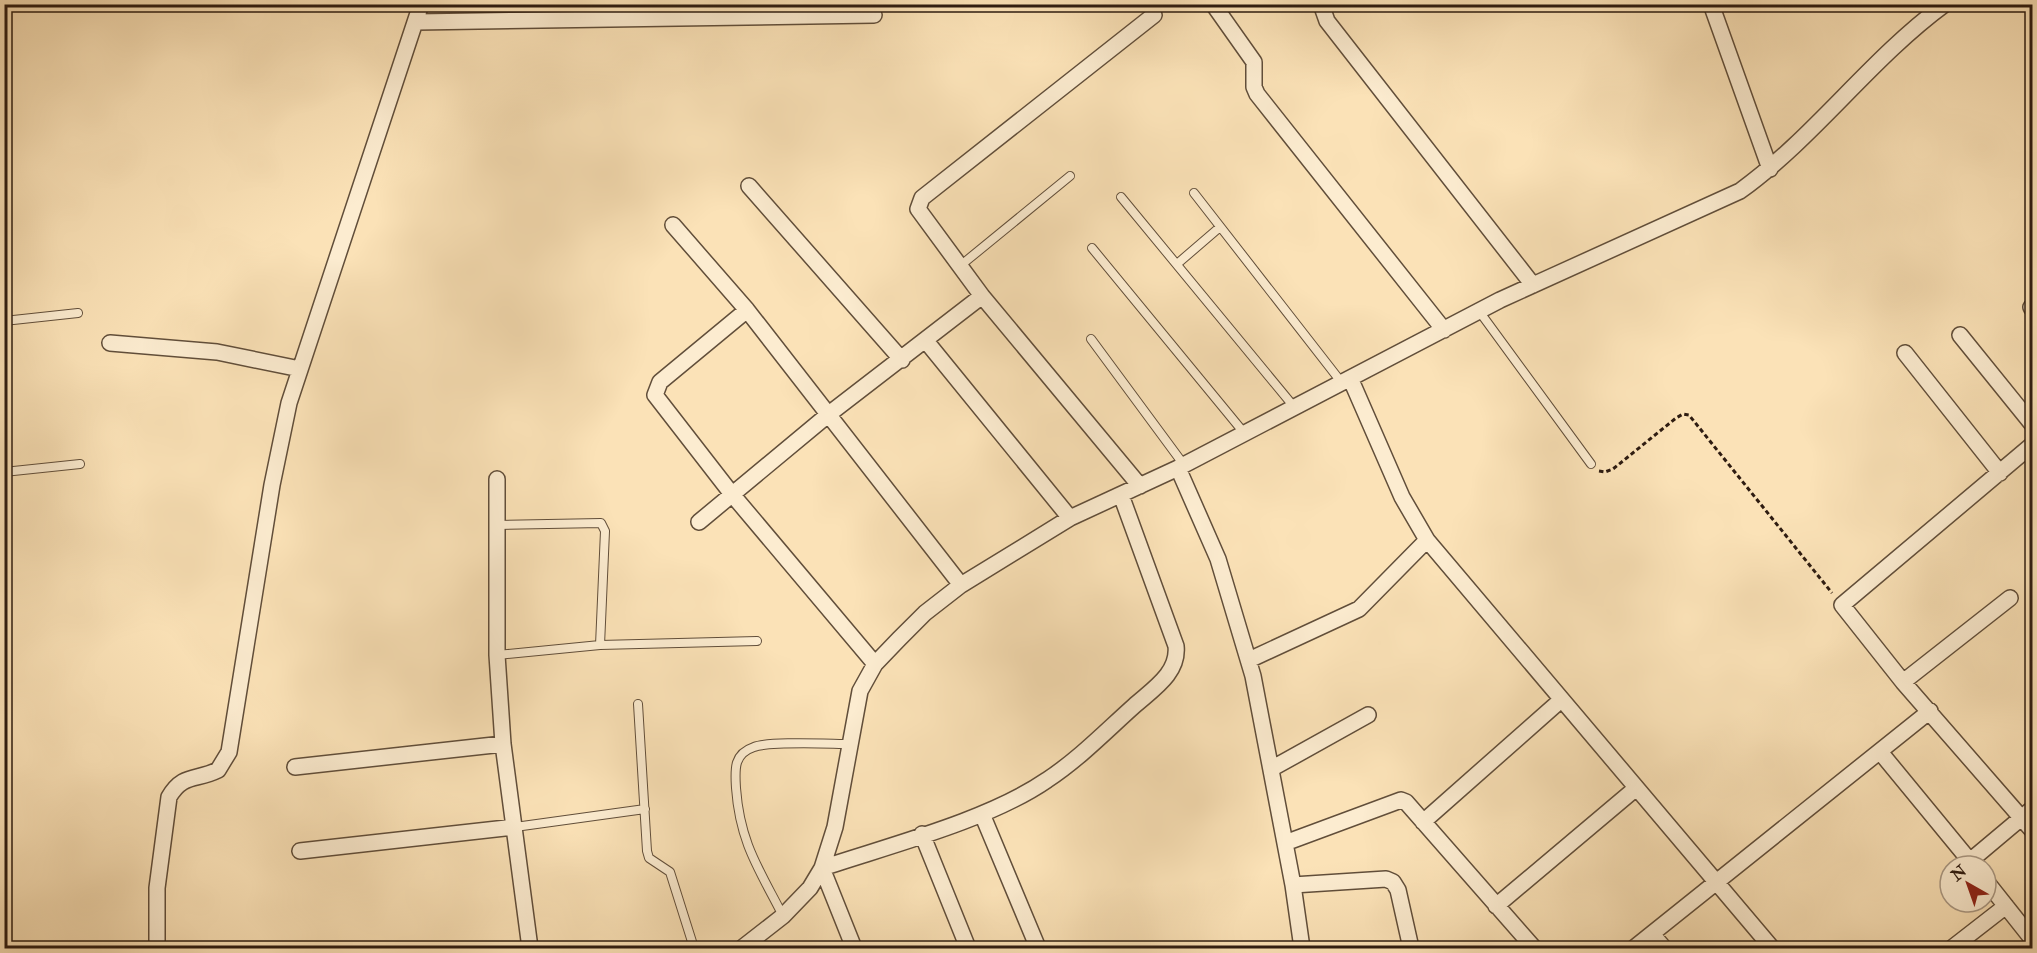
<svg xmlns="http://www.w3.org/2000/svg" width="2037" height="953" viewBox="0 0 2037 953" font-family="'IM FELL Double Pica',serif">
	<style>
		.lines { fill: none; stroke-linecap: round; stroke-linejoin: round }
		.lane-casing { stroke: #614e3a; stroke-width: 10 }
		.street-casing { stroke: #614e3a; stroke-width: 18 }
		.path { stroke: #2e1c11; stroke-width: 3; stroke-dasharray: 4.5 3; stroke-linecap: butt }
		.lane { stroke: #fcecd0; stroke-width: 8 }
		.street { stroke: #fcecd0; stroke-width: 15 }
	</style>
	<rect width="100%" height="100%" fill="#fbe2b7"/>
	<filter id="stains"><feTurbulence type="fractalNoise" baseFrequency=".00333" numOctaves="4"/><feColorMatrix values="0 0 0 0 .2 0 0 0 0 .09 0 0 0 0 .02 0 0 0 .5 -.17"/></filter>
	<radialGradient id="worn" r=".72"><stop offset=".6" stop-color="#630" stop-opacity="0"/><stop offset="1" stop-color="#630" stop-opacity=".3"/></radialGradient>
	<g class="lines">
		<defs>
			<path id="lane" d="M1194 193 1342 383
				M1121 197 1295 408
				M1092 248 1245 434
				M1177 264 1220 227
				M960 266 1070 176
				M1479 311 1591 464
				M4 321 78 313
				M1091 339 1184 465
				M4 472 80 464
				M497 525 601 523 605 531 600 645
				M497 655 600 645 757 641
				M638 704 647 851 649 858 670 872 694 948
				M515 827 645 809
				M783 916C759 869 740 843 736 788 735 770 733 754 754 747 769 741 830 744 851 744"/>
			<path id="street" d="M1213 4 1254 62V87L1257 94 1444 330
				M1321 4 1327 21 1533 285
				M1711 4 1770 169
				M417 22 874 15
				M749 186 902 360
				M673 225 747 310 961 585
				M2031 307 2032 309
				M747 310 660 382 655 395 731 493 875 664
				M1960 335 2032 424
				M926 341 1070 518
				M110 343 217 352 300 369
				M1905 353 2000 473
				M1351 380 1402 497 1427 540 1772 948
				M2032 445 1842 605 1903 682 2032 830
				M1178 468 1218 559 1253 676 1293 885 1302 948
				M497 479V655L503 744 530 948
				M1140 486 982 296 918 209 922 198 1154 15
				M699 522 829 414 982 296
				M1249 660 1359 609 1427 540
				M1903 682 2010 598
				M1881 753 1974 866
				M295 767 503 744
				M1271 769 1368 715
				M982 814 1038 948
				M1423 822 1561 700
				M922 834 968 948
				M1285 843 1401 800 1406 802 1534 948
				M300 851 515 827
				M1970 861 2032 809
				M1986 881 2032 939
				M1293 885 1386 879 1393 882 1398 890 1411 948
				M1496 906 1635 789
				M1652 934 1664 948
				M157 948V888L169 797C183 773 196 781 218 770L229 752 272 485 289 403 421 4
				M742 948 783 916 810 888 822 868 835 827 860 691 875 664 899 639 925 613 961 585 1070 518 1178 468 1500 300 1740 191C1815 137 1870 59 1945 4
				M854 948 822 868C891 845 989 820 1047 780 1079 759 1106 731 1134 706 1153 689 1179 673 1176 646L1121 495
				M1634 948 1930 711
				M1952 948 2006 906"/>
		</defs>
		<use href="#lane" class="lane-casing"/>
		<use href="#street" class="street-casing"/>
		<path class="path" d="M1599 471 1605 472 1613 469 1676 418 1683 414 1689 415 1832 593"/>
		<use href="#lane" class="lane"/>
		<use href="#street" class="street"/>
	</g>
	<rect width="2037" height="953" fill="none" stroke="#fbe2b7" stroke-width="24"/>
	<rect x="6" y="6" width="2025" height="941" fill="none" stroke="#2e1c11" stroke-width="3"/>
	<rect x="12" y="12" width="2013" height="929" fill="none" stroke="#2e1c11" stroke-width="1.5"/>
	<g transform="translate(1968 884) rotate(320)"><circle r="28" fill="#fcecd0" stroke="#aa9984" stroke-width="1.5"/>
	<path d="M0-4.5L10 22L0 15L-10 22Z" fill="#8f2418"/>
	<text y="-9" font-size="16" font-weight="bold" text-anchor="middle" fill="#2e1c11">N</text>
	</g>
	<rect width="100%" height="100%" filter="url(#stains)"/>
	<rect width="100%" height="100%" fill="url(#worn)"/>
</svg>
